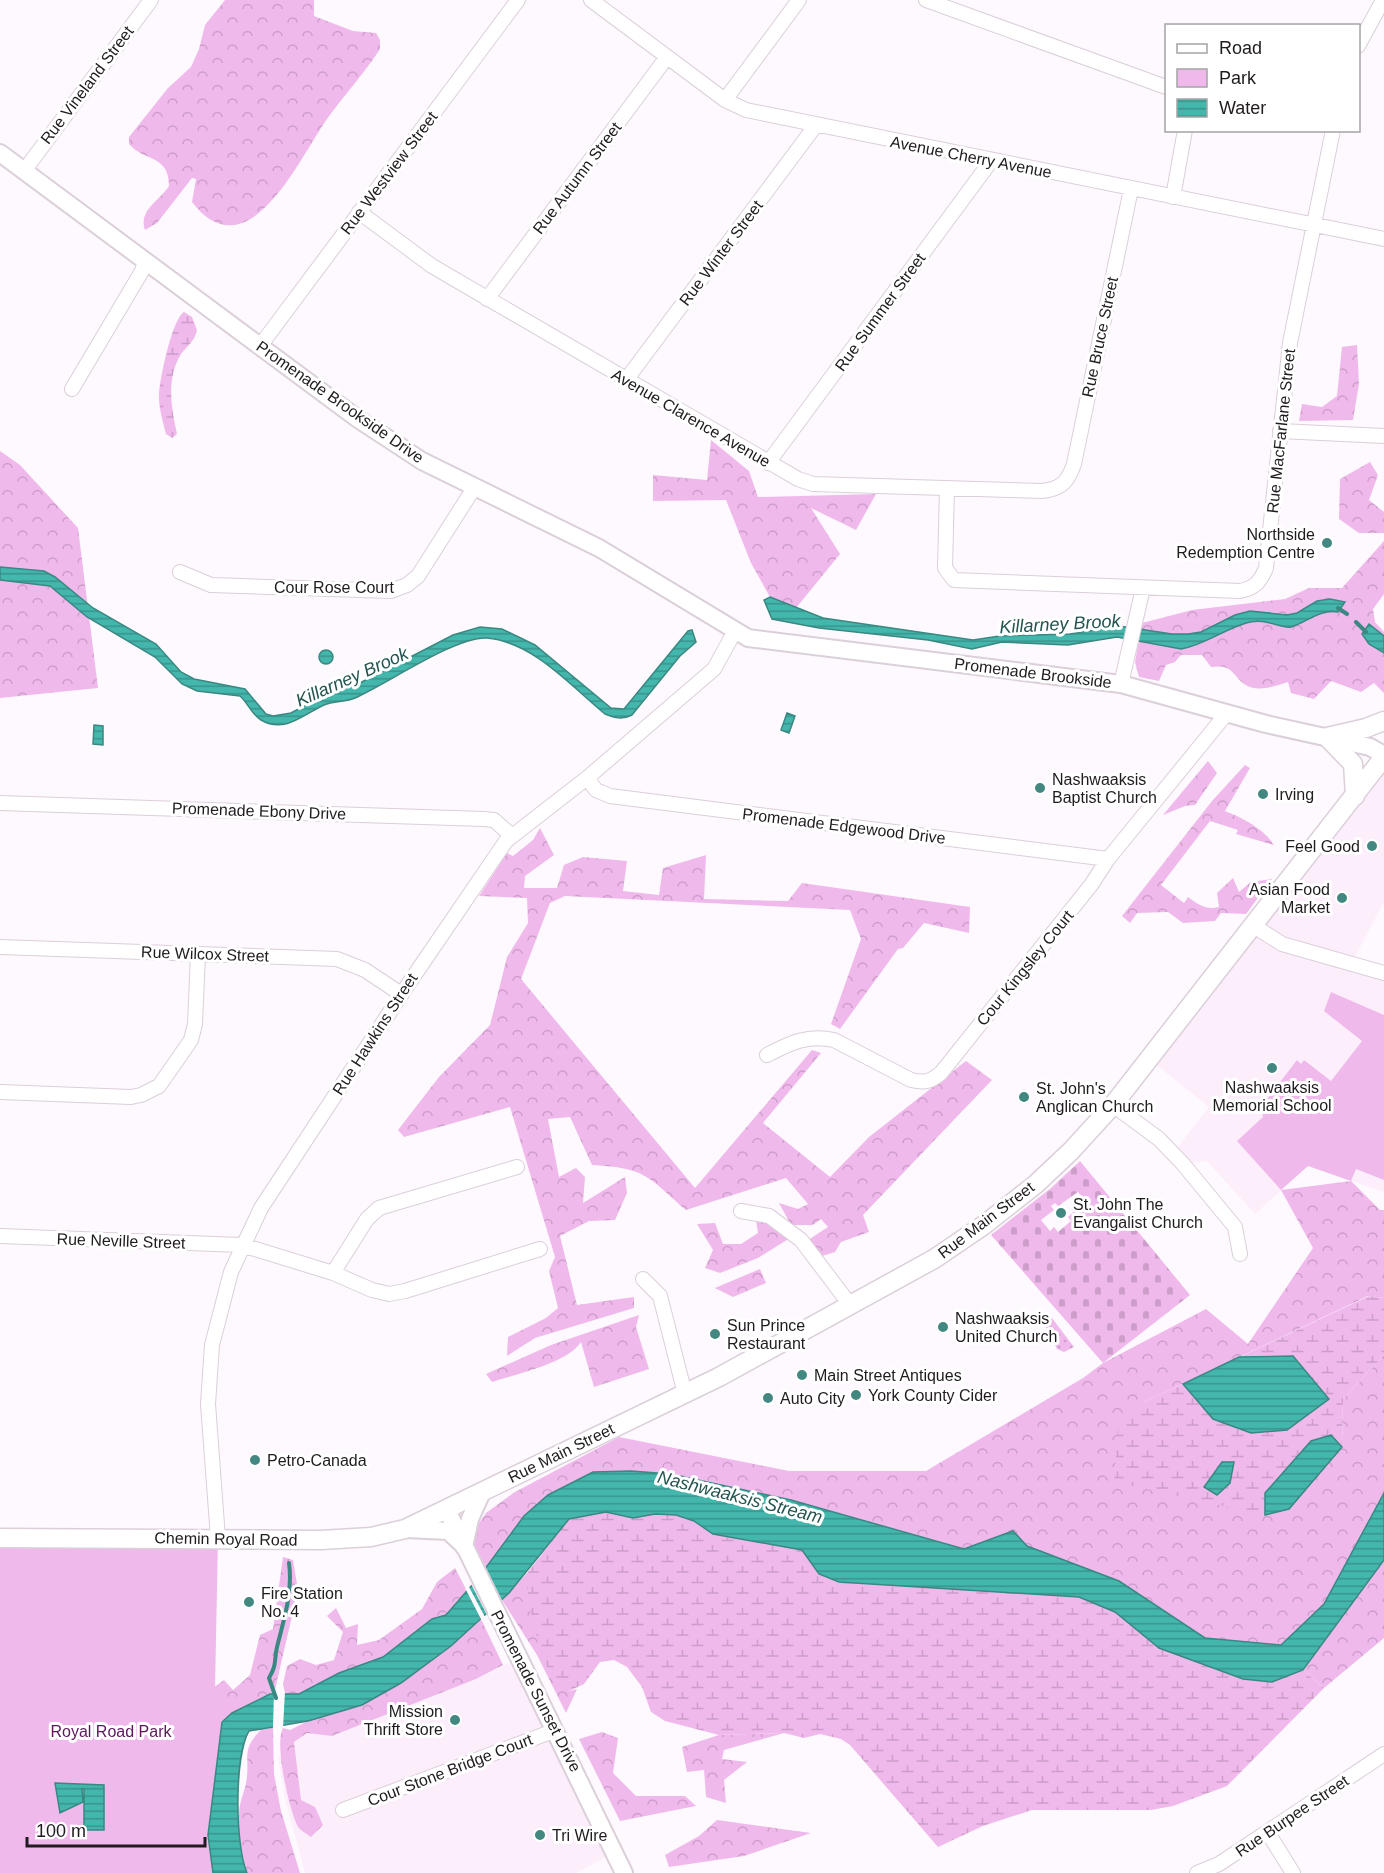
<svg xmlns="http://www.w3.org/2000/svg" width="1384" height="1873" viewBox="0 0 1384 1873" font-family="Helvetica,sans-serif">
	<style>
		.built { fill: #fdeefc }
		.grass { fill: url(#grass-dots) }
		.forest { fill: url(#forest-crowns) }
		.wetland { fill: url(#wetland-marsh) }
		.cemetery { fill: url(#cemetery-stones); fill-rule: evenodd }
		.green { fill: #f0b9ec }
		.water { fill: url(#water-rules); stroke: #398882; stroke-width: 1.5 }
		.pier { fill: #fef9fe }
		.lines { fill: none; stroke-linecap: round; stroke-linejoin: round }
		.stream { stroke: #398882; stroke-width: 4 }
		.minor-casing { stroke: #dbcfda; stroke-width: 16 }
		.tertiary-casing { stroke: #dbcfda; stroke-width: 20 }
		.secondary-casing { stroke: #dbcfda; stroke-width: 21 }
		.minor { stroke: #fff; stroke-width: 14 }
		.tertiary { stroke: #fff; stroke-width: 16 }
		.secondary { stroke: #fff; stroke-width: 18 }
		.poi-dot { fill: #428881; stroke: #fff; stroke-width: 2 }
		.labels { text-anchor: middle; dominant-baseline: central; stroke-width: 6; stroke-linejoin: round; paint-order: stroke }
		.street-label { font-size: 16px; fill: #1f1b1f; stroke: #fff }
		.poi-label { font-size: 16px; fill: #1f1b1f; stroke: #fff; text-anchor: start }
		.park-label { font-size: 16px; fill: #5e175d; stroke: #fff }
		.water-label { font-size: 18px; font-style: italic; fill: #23544f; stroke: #fff }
	</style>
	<defs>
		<pattern id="grass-dots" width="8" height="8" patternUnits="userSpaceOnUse" patternTransform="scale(1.5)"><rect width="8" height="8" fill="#f0b9ec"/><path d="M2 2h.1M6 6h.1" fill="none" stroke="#cd9eca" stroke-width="1.8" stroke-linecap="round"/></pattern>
		<pattern id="forest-crowns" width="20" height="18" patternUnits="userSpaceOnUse" patternTransform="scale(1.5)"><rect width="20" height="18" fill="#f0b9ec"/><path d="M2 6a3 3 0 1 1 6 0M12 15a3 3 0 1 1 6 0" fill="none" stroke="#cd9eca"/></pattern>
		<pattern id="wetland-marsh" width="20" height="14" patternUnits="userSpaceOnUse" patternTransform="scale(1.5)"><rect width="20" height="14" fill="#f0b9ec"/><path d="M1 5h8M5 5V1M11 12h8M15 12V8" fill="none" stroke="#cd9eca"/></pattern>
		<pattern id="cemetery-stones" width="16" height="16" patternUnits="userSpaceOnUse" patternTransform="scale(1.5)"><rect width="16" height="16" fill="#f0b9ec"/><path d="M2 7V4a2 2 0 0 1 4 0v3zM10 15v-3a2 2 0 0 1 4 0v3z" fill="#cd9eca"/></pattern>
		<pattern id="water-rules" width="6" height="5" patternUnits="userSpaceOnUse" patternTransform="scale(1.5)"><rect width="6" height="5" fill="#44b7ad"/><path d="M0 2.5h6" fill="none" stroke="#38948c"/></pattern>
	</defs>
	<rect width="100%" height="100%" fill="#fef9fe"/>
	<path class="built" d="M1384 757V902L1351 964 1384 973V1192L1308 1166 1255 1214 1207 1161 1183 1164 1173 1153 1209 1107 1149 1059Z
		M519 1658 615 1852 576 1873H305L285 1798 278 1757 294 1751V1742L306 1733 332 1736 476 1679Z"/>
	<path class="grass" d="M1052 1318 1074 1347 1064 1352 1057 1349 1046 1327Z"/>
	<path class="forest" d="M225 0H314V16L353 31 376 33 380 40V49C364 74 344 95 327 119 300 157 248 275 192 202L196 179 192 178 157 223 145 230C138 211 159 201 169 186 169 154 144 162 129 144V137L168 88 191 67 199 49 205 25Z
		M1357 345 1359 384 1353 420 1299 421 1302 404 1322 407 1337 396 1342 347Z
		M711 440 749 471 758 497 876 494 856 530 811 508 840 554 796 608 770 597 751 563 726 500 653 501V475L707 480Z
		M0 451 20 465 78 528 98 688 0 698Z
		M1370 462 1378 475 1369 500 1384 512V533H1359L1339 519 1340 479Z
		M1384 541V594L1373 609 1375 622 1384 632V693L1374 683 1361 692 1331 681 1314 699 1291 693 1288 682C1275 686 1257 693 1244 684 1231 673 1232 664 1211 667L1202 655H1181L1175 662 1166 665 1159 681 1139 677 1135 662 1142 623 1192 610 1285 599 1309 588H1342Z
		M1208 761 1217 773 1195 805 1185 806 1163 815Z
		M1245 765 1250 768 1225 811C1243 818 1264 829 1274 845L1236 834 1238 830 1210 821 1161 885 1184 903 1188 897C1199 905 1205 910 1219 907L1217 893 1233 878 1239 892 1251 882 1272 879 1246 914 1221 913 1215 921 1183 923 1168 912 1137 913 1130 923 1122 916 1212 801Z
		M540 828 554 855 525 876 524 888H557L564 865 583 857 627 861 623 891 659 895 663 868 706 855 704 899 788 901 802 883 970 907 969 933 924 923 903 948 898 949 840 1029 831 1024 861 939 850 910 565 896 550 903 521 979 695 1188 812 1050 821 1053 763 1123 830 1177 869 1137 966 1061 992 1080 863 1215 869 1232 841 1242 835 1252 819 1257 805 1242 828 1227 821 1219 813 1225H791L779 1203 798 1209 808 1204 786 1178 686 1210C647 1176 646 1168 592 1165L570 1117 548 1119 559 1177 576 1168 585 1177 583 1203 625 1177 627 1193 615 1220 589 1221 560 1236 577 1305 634 1297V1308L535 1338 507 1356 508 1337 546 1318 558 1308 549 1271 555 1257 510 1107 404 1137 398 1130 439 1077 490 1025 507 957 528 923 527 898 479 896 507 853 513 856 533 840Z
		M1351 1181 1380 1210H1384V1298L1368 1296 1142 1403 1265 1515 1289 1509 1342 1447 1343 1399 1384 1355V1493L1324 1604 1281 1645 1205 1639 1119 1581 1027 1546 1013 1531 964 1549 791 1500 570 1485C527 1504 513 1532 486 1568L474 1544 473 1532 486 1513 515 1492 619 1437 789 1471H926L1083 1378 1103 1363 1206 1309 1248 1344 1313 1248 1281 1190Z
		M756 1220 771 1222 790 1238 758 1258 720 1273 705 1268 713 1250 697 1224 715 1223 723 1244H741L758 1233Z
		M760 1269 766 1283 733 1297 715 1288Z
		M639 1315 636 1327 649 1369 594 1387 581 1342C568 1363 516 1374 492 1382L486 1374 551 1345Z
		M283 1557 293 1560 298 1590 274 1694 232 1713 208 1835 213 1873H174L210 1690 224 1680 233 1690 250 1675 260 1635 273 1629Z
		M1384 1560V1638L1324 1688 1303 1670Z
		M455 1568 467 1591 446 1615 432 1619 383 1657 339 1673 299 1694H285L283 1684 287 1666 300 1659 316 1665 334 1660 343 1632 327 1616 336 1608 346 1628 358 1624 357 1645 379 1640 422 1609 437 1582Z
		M528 1572V1600L569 1691 577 1689 566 1713 537 1655 502 1600Z
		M481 1619 503 1665 476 1679 332 1736 307 1733 294 1742 301 1800 315 1807 323 1825 311 1837C306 1833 299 1830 297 1825 289 1808 274 1744 283 1728L290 1730 308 1721 362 1705 451 1646Z
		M263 1728H273L274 1774 281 1811 300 1873H247L246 1870C241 1849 236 1827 240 1805 241 1798 245 1790 246 1783 251 1758 239 1750 263 1728Z
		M602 1732 618 1738 613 1773 636 1796H685L696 1806 620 1821 579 1739Z
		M784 1733 724 1750 722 1759 747 1762 724 1780 726 1803 706 1797 704 1770 687 1772 682 1747 719 1735Z
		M717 1820 811 1833 744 1856 669 1867 665 1855 699 1836Z"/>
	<path class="wetland" d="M184 312 192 317 197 330C195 341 187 346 181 354 166 379 171 407 177 434L172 438 166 434C163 422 159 409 159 397 159 382 172 319 184 312Z
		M1369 1296 1384 1298V1355L1343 1399 1342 1447 1289 1509 1265 1515 1114 1482 1118 1428 1142 1403Z
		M606 1512 633 1518 655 1514 676 1515 694 1521 713 1534 803 1550 819 1574 839 1582 1079 1597 1115 1612 1159 1648 1243 1679 1272 1682 1303 1670 1324 1688 1227 1786 1173 1806 1151 1810H1032L983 1826 938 1847 850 1745 841 1739 820 1734 804 1738 784 1733 719 1735 665 1721 651 1712 642 1687 627 1667 614 1660 600 1662 584 1684 569 1691 555 1683 541 1655 528 1600V1572L569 1519Z"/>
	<path class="cemetery" d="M1080 1161 1190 1295 1103 1363 991 1235 1051 1188ZM1078 1192 1084 1199 1076 1205 1078 1208 1068 1217 1071 1221 1058 1232 1054 1227 1050 1231 1041 1220 1054 1210 1051 1206 1055 1203 1058 1206Z"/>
	<path class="green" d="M1331 992 1384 1015V1180L1356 1169 1351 1181 1308 1166 1281 1190 1237 1141 1263 1117 1261 1107 1297 1060 1301 1064 1304 1060 1331 1081 1362 1041 1324 1011Z
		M0 1538H218L215 1689 232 1713 222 1722 208 1835 213 1873H0Z"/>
	<path class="water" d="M0 567 44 571 55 577 93 608 156 644 181 672 194 679 245 689 266 714 273 716 291 713 319 698 358 684 453 635 480 627 502 629 535 645 611 708 624 709 688 631 692 630 696 642 680 656 632 715C622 720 615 718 605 714 571 686 533 642 487 638 456 636 387 684 355 698 346 702 334 701 324 705 304 714 285 734 261 720 252 715 248 703 240 696L197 691 182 684 155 657 87 617 50 586 0 580Z
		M770 597 823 618 973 640 1000 636 1070 634 1119 626 1172 634H1188L1201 632 1235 615 1250 611 1287 615 1297 613 1317 601 1330 599 1345 602 1338 612C1319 609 1308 622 1291 627 1281 629 1265 617 1246 623 1223 630 1204 645 1181 649L1117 637 1068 645 1002 642 972 649 928 640 819 628 772 619 764 600Z
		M1369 624 1384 636V653L1369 644 1362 634Z
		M319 657a7 7 0 1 1 14 0a7 7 0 1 1-14 0Z
		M787 713 795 716 789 733 781 730Z
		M94 725 103 726V745L93 744Z
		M1293 1356 1329 1399 1287 1430 1251 1433 1213 1419 1183 1384 1239 1357Z
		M1331 1435 1342 1447 1289 1509 1265 1515V1493L1311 1441Z
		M1222 1462H1234L1230 1483 1217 1495 1204 1487Z
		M631 1471 670 1474 791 1500 964 1549 1013 1531 1027 1546 1119 1581 1205 1638 1281 1645 1324 1604 1384 1493V1560L1303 1670 1272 1682 1243 1679 1159 1648 1115 1612 1079 1597 839 1582 819 1574 802 1550 713 1534 694 1521 676 1515 655 1514 633 1518 606 1512 569 1519 509 1593 451 1646 401 1683 362 1705 308 1721 249 1731C234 1757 235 1845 247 1873H213L208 1835 222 1722 232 1713 270 1694H299L339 1673 383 1657 432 1619 446 1615 479 1577 524 1516 548 1495 593 1472Z
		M55 1783 104 1785V1830H84V1789H82L83 1802 60 1813Z"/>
	<path class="pier" d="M484 1565 503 1603 488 1617 470 1582Z
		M468 1585 486 1619 482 1621 465 1588Z
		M274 1691H285L283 1728H273Z"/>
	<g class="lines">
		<path class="stream" d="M1338 608 1347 614
			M1356 622 1366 632
			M276 1698 269 1678C277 1665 274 1660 277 1647 284 1619 293 1592 289 1563"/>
		<defs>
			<path id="minor" d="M591 0 725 100 746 110 1384 239
				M926 0 1166 87
				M1358 46 1383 0
				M725 100 799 0
				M24 171 151 0
				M1173 197 1185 130
				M359 212 432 266 798 479 813 484 1042 491C1061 489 1068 482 1074 464L1131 189
				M487 299 667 57
				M260 346 518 0
				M626 380 816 125
				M72 389 142 271 145 261
				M1280 431 1384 436
				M768 463 991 161
				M947 488 945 568 954 580 1240 591C1255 588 1260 582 1266 568L1290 343 1333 130
				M180 572 211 585 391 591 407 585 418 576 474 488
				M1121 684 1143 588
				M587 778 596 790 610 796 1108 859
				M0 803 484 819 494 820 512 836
				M1254 926 1282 944 1384 973
				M0 947 337 959 365 970 401 994
				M767 1055C790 1043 808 1034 834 1040L911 1080C925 1083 930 1082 941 1073L1091 885 1108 859 1227 713
				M0 1092 131 1097 141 1095 159 1086 191 1040 195 1024 198 954
				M1113 1105 1159 1139 1183 1164 1235 1227 1240 1254
				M741 1211 769 1216 801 1240 851 1306
				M0 1236 242 1245 333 1273 372 1290 389 1294 405 1291 540 1249
				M333 1273 367 1219 379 1208 517 1167
				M643 1279 660 1296 685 1394
				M218 1538 208 1404 212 1345 231 1272 261 1208 407 986 506 841 587 778 714 669 735 631
				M343 1810 556 1730
				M1268 1833 1293 1873
				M1197 1873 1219 1864 1384 1754"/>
			<path id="tertiary" d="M0 153 358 419 422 461 599 548 748 638 1121 684 1266 724 1370 747 1384 755
				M447 1510 624 1873
				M405 1529 448 1531 462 1544
				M464 1547 470 1519 482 1492"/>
			<path id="secondary" d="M1327 737 1353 764 1355 796
				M1327 737 1366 728 1384 721
				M0 1538 321 1540 371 1537 405 1529 719 1377 934 1259 984 1225 1036 1184 1071 1151 1113 1105 1384 757"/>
		</defs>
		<use href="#minor" class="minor-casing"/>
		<use href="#tertiary" class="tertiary-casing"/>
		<use href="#secondary" class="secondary-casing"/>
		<use href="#minor" class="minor"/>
		<use href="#tertiary" class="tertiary"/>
		<use href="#secondary" class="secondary"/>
	</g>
	<g class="poi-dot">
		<circle cx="1327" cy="543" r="6"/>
		<circle cx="1040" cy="788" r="6"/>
		<circle cx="1263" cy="794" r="6"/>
		<circle cx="1372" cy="846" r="6"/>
		<circle cx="1342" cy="898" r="6"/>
		<circle cx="1272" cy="1068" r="6"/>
		<circle cx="1024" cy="1097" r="6"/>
		<circle cx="1061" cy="1213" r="6"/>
		<circle cx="943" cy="1327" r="6"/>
		<circle cx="715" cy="1334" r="6"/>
		<circle cx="802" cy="1375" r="6"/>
		<circle cx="856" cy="1395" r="6"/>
		<circle cx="768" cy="1398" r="6"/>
		<circle cx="255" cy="1460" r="6"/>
		<circle cx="249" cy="1602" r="6"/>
		<circle cx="455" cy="1720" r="6"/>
		<circle cx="540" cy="1835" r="6"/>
	</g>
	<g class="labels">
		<g class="street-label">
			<text transform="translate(87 85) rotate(-53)">Rue Vineland Street</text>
			<text transform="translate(971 157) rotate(11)">Avenue Cherry Avenue</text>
			<text transform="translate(389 173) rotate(-53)">Rue Westview Street</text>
			<text transform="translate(577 178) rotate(-53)">Rue Autumn Street</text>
			<text transform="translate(721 253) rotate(-53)">Rue Winter Street</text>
			<text transform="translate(880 312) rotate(-54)">Rue Summer Street</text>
			<text transform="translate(1100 337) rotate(-78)">Rue Bruce Street</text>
			<text transform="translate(340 402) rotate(35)">Promenade Brookside Drive</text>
			<text transform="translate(691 418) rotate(30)">Avenue Clarence Avenue</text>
			<text transform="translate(1281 431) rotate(-84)">Rue MacFarlane Street</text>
			<text x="334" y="587">Cour Rose Court</text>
			<text transform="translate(1033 673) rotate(7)">Promenade Brookside</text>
			<text transform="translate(259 811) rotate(2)">Promenade Ebony Drive</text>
			<text transform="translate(844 826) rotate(7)">Promenade Edgewood Drive</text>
			<text transform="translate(205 954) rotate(2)">Rue Wilcox Street</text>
			<text transform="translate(1025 968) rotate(-51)">Cour Kingsley Court</text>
			<text transform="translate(375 1034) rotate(-57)">Rue Hawkins Street</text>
			<text transform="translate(986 1220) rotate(-37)">Rue Main Street</text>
			<text transform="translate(121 1241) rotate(2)">Rue Neville Street</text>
			<text transform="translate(561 1453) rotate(-26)">Rue Main Street</text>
			<text transform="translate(226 1539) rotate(1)">Chemin Royal Road</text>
			<text transform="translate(536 1691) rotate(63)">Promenade Sunset Drive</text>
			<text transform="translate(450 1770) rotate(-21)">Cour Stone Bridge Court</text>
			<text transform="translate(1292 1816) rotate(-34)">Rue Burpee Street</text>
		</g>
		<g class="poi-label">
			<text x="1315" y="534" text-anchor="end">Northside<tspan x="1315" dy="18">Redemption Centre</tspan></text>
			<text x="1052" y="779">Nashwaaksis<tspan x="1052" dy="18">Baptist Church</tspan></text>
			<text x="1275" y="794">Irving</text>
			<text x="1360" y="846" text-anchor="end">Feel Good</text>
			<text x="1330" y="889" text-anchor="end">Asian Food<tspan x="1330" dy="18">Market</tspan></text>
			<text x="1272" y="1087" text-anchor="middle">Nashwaaksis<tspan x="1272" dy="18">Memorial School</tspan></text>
			<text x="1036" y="1088">St. John's<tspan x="1036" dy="18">Anglican Church</tspan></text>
			<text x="1073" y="1204">St. John The<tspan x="1073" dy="18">Evangalist Church</tspan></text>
			<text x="955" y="1318">Nashwaaksis<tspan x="955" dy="18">United Church</tspan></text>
			<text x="727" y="1325">Sun Prince<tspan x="727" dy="18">Restaurant</tspan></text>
			<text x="814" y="1375">Main Street Antiques</text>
			<text x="868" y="1395">York County Cider</text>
			<text x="780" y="1398">Auto City</text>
			<text x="267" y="1460">Petro-Canada</text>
			<text x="261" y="1593">Fire Station<tspan x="261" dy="18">No. 4</tspan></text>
			<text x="443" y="1711" text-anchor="end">Mission<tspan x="443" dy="18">Thrift Store</tspan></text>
			<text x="552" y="1835">Tri Wire</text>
		</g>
		<g class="park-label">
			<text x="111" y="1731">Royal Road Park</text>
		</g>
		<g class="water-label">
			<text transform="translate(1060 624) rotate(-3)">Killarney Brook</text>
			<text transform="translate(352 677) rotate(-24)">Killarney Brook</text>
			<text transform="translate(740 1497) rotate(14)">Nashwaaksis Stream</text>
		</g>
	</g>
	<rect x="1165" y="24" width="195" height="108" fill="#ffffff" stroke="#a5a4a5" stroke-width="1.5"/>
	<rect x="1177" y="44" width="30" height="9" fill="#ffffff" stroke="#a5a4a5" stroke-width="1.5"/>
	<text x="1219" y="54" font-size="18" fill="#1f1b1f">Road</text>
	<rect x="1177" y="69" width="30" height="18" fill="#f0b9ec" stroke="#a5a4a5" stroke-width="1.5"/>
	<text x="1219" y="84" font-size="18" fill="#1f1b1f">Park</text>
	<rect x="1177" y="99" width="30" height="18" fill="url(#water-rules)" stroke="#a5a4a5" stroke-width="1.5"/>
	<text x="1219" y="114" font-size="18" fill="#1f1b1f">Water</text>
	<path d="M27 1837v9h178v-9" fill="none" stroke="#1f1b1f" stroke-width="3"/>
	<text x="36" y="1837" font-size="18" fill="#1f1b1f" stroke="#ffffff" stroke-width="4.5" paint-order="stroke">100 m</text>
</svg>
